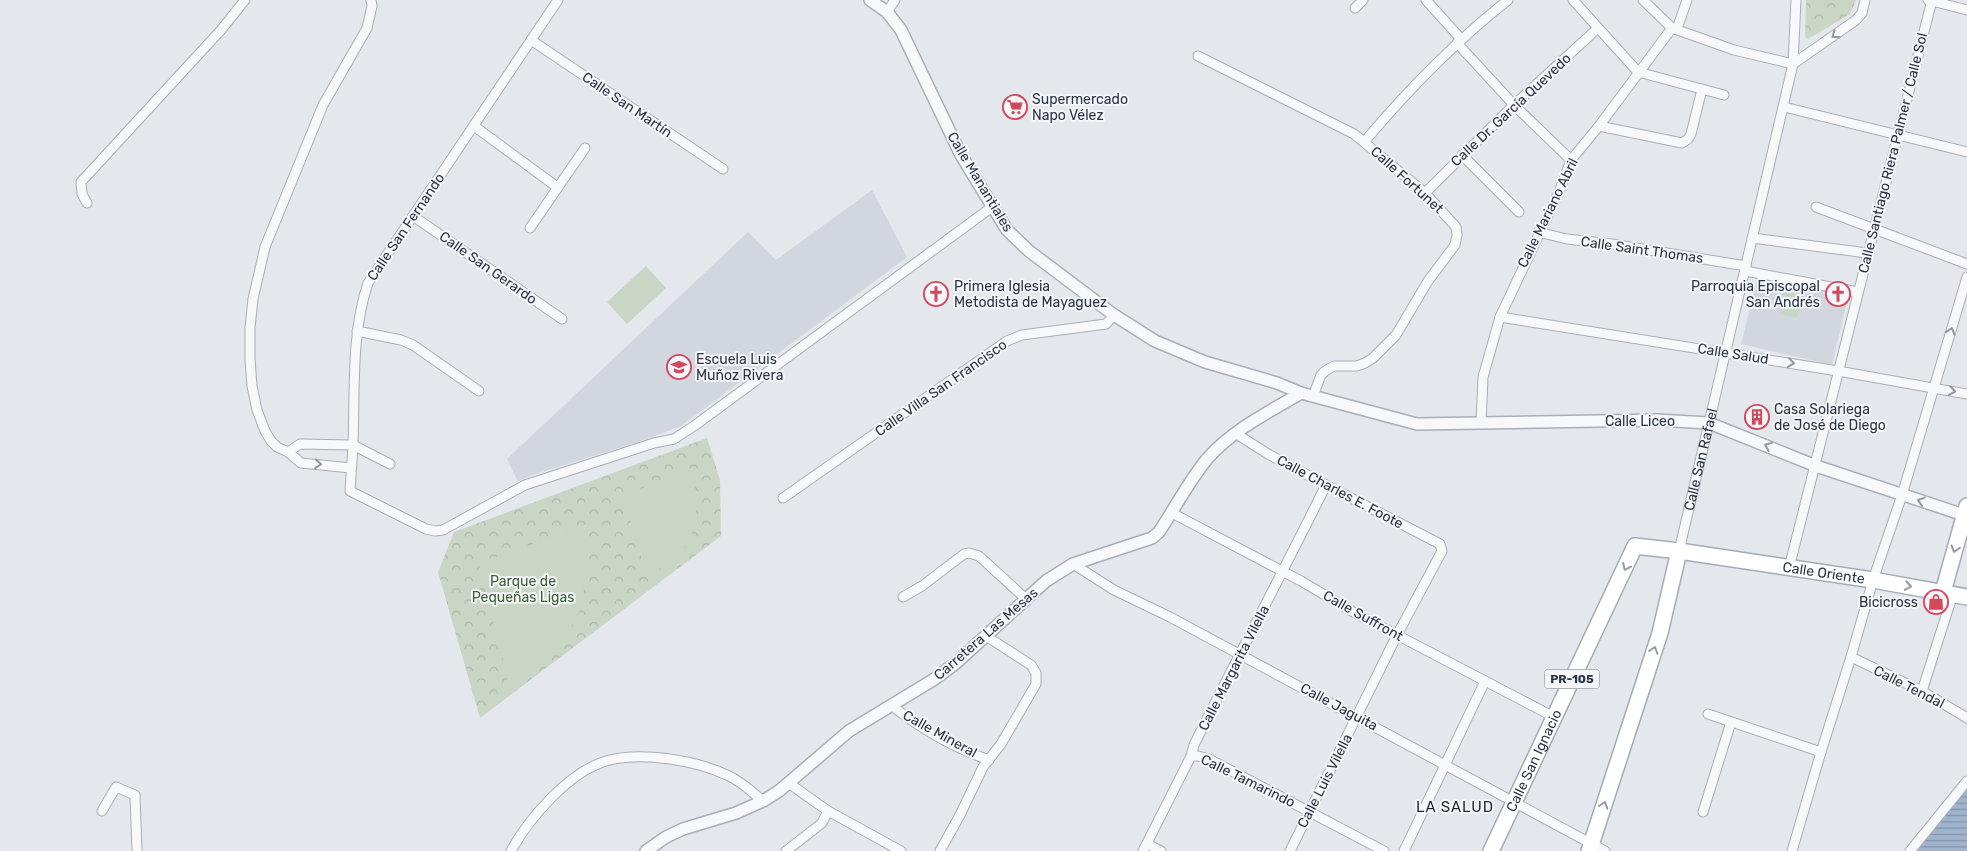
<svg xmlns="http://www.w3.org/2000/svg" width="1967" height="851" viewBox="0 0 1967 851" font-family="Rubik,sans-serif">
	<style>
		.built { fill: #d2d6de }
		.park { fill: url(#park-crowns) }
		.pitch { fill: #c9d6c5 }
		.water { fill: url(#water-rules) }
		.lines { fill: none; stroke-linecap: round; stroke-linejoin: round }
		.minor-casing { stroke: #a9aeb7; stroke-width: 11 }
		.tertiary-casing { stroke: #a9aeb7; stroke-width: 14 }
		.primary-casing { stroke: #a3abb8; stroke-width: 18 }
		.minor { stroke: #f7f8fa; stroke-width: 9 }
		.tertiary { stroke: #f7f8fa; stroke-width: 11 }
		.primary { stroke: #fff; stroke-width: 15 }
		.oneway { stroke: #9196a0 }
		.oneway2 { stroke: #959aa2 }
		.labels { text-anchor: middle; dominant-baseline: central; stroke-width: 4; stroke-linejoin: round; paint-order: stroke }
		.shield { fill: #f4f6f9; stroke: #676e7b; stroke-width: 1 }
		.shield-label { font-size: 12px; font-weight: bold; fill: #2b3445 }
		.poi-label { font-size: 14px; fill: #2b3445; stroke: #f4f6f9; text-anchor: start }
		.street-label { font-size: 14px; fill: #2b3445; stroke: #f4f6f9 }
		.park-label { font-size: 14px; fill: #3f6138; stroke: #f4f6f9 }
		.neighbourhood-label { font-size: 15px; letter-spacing: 1px; fill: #1d2536; stroke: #f4f6f9 }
	</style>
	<defs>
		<pattern id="park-crowns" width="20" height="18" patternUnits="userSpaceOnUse" patternTransform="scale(1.25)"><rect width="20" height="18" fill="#c9d6c5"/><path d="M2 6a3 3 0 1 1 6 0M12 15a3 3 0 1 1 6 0" fill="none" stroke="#adb8ab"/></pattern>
		<pattern id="water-rules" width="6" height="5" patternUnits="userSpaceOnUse" patternTransform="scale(1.25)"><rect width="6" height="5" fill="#9fb4cc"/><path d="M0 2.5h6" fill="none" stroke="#8293a7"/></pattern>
	</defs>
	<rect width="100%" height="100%" fill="#e4e7ec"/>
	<path class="built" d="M872 190 907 257 681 426 638 442 532 475 518 482 507 459 748 232 776 260Z
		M1758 276 1812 288 1814 285 1849 293 1832 365 1741 344Z"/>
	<path class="park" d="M1806 0H1856L1850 14 1808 39 1805 37Z
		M707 438 720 480 721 536 480 718 438 572 454 532Z"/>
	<path class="pitch" d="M646 266 666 288 627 324 607 302Z
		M1786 283 1805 287 1797 318 1779 314Z
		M693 467C696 495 702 527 682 551 673 562 658 569 647 576L623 496Z
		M582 527 588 561 581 608 566 638 537 667 509 685 479 563Z"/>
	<path class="water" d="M1967 788V851H1917Z"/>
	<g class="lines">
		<defs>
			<g id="minor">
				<path d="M1426 0 1461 39"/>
				<path d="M1573 0 1638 72 1724 95"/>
				<path d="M1643 0 1672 28 1734 50 1793 64"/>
				<path d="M1928 0 1967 10"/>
				<path d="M1355 8 1363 0"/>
				<path d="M887 12 895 0"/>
				<path d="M1677 29 1687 0"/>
				<path d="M531 40 723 169"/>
				<path d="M1457 43 1514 105 1571 160"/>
				<path d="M1198 56 1354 134 1425 193 1456 227 1457 235 1455 245 1428 281 1396 335 1373 358 1365 363 1357 366H1334L1325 371 1321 375 1313 396"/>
				<path d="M1793 64 1856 20 1862 13 1865 0"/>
				<path d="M1784 107 1967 152"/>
				<path d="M474 126 557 187"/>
				<path d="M1599 126 1682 143 1688 139 1691 134 1702 89"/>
				<path d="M1365 141C1408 90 1455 42 1508 0"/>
				<path d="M1462 155 1519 212"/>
				<path d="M1425 193 1514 105 1598 28"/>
				<path d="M87 203 82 194 81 182 221 30 245 0"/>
				<path d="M1816 207 1967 264"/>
				<path d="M413 216 562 319"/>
				<path d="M530 228 585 148"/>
				<path d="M1538 232 1567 239 1612 244 1746 266"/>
				<path d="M1752 238 1867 253"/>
				<path d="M1745 271 1858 292"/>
				<path d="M1500 317 1838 371 1967 394"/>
				<path d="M357 331 401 340 413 345 479 391"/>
				<path d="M1481 423 1483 377 1500 317 1559 192 1571 160 1599 126 1672 28"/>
				<path d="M1235 433 1268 454 1326 485 1440 544 1442 551 1397 635 1290 851"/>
				<path d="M288 452 300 444 353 445 350 491 426 529 435 531 443 530 525 485 654 443 674 439 694 426 992 207"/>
				<path d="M390 464 353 445C355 392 351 333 368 283L558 0"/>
				<path d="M351 468 301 463 288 452 277 447 271 441 265 431 257 410 252 386 250 359V328L253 299 265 247 323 105 367 28 372 6 371 0"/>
				<path d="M783 498 1007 341 1022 335 1106 324 1114 315"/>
				<path d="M1172 513 1301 581 1355 613 1554 717"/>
				<path id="s1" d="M1679 551 1793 64 1796 0"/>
				<path d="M1073 564 1114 590 1170 617 1605 851"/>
				<path d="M1789 568 1932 0"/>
				<path d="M903 597 922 586 964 554 969 553 979 556 1026 599"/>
				<path d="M1851 657 1922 691 1967 718"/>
				<path d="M1922 691 1953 594"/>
				<path d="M891 705C920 728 954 748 989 760"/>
				<path d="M1708 714 1821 752"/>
				<path d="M1191 756H1198L1209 759 1384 851"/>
				<path d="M790 784 828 811 901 851"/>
				<path d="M102 811 116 787 135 795 137 851"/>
				<path d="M1703 812 1731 722"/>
				<path d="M1147 844 1161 851"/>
				<path d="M511 851C529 818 569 772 606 761 641 751 696 760 729 776 742 782 752 792 763 801"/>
				<path d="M786 851 822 823 828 811"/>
				<path d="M940 851 960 815 983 767 1001 744 1036 684V673L1031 665 986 636"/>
				<path d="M1143 851 1191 756 1194 745C1237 658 1283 572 1326 485"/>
				<path d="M1404 851 1485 681"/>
				<path d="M1792 851 1821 752 1851 657 1873 580 1902 495 1967 277"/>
				<path d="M1910 851 1967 781"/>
			</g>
			<path id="tertiary" d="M870 0 887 12 901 30 961 155 1007 230 1029 251 1114 315 1155 341 1205 362 1277 383 1301 393 1417 424 1657 420 1709 423 1816 466 1967 516
				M646 851 666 837 683 829 736 813 763 801 779 791 849 731 933 680 956 663 1046 581 1073 564 1152 538 1159 532C1175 508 1189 481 1207 459 1232 430 1269 412 1301 393"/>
			<g id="primary">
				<path d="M1943 592 1967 506"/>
				<path id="s2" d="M1491 851 1635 546 1679 551 1873 580 1967 597"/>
				<path d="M1589 851 1660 633 1679 551"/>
			</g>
		</defs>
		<use href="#minor" class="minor-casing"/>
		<use href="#tertiary" class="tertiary-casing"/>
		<use href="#primary" class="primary-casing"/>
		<use href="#minor" class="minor"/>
		<use href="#tertiary" class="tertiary"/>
		<use href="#primary" class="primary"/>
	</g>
	<defs><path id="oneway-chevron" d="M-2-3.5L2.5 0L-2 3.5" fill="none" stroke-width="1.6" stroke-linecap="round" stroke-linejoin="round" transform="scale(1.25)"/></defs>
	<g class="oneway">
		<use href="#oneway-chevron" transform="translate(1835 35) rotate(145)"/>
		<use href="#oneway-chevron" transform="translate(1951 331) rotate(-73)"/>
		<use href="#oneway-chevron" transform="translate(1791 363) rotate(9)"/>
		<use href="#oneway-chevron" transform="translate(1952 391) rotate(10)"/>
		<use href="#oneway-chevron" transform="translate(1768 446) rotate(-158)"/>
		<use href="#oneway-chevron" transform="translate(318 464) rotate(5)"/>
		<use href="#oneway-chevron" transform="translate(1921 501) rotate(-162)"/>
	</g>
	<g class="oneway2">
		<use href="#oneway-chevron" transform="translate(1955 549) rotate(106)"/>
		<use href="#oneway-chevron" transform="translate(1626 567) rotate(115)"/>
		<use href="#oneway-chevron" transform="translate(1908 586) rotate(10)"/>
		<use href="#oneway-chevron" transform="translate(1654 650) rotate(-72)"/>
		<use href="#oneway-chevron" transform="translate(1604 805) rotate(-72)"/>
	</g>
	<defs>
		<symbol id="supermarket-ring" viewBox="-11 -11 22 22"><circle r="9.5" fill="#f4f6f9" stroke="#d1495b" stroke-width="1.5"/><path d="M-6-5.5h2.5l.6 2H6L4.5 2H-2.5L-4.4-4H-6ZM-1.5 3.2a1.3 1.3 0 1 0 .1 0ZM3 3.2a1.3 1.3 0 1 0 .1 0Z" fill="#d1495b"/></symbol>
		<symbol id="church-ring" viewBox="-11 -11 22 22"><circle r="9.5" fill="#f4f6f9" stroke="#d1495b" stroke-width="1.5"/><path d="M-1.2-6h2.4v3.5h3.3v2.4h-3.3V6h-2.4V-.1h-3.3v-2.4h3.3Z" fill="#d1495b"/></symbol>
		<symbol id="school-ring" viewBox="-11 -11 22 22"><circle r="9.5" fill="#f4f6f9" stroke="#d1495b" stroke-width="1.5"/><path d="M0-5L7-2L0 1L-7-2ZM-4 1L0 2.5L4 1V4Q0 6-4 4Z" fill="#d1495b"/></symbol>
		<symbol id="building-ring" viewBox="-11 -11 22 22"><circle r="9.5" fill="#f4f6f9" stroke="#d1495b" stroke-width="1.5"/><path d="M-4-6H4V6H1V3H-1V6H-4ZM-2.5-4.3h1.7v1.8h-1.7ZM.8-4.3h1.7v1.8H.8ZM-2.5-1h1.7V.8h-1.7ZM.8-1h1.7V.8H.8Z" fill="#d1495b"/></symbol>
		<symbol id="shop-ring" viewBox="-11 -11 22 22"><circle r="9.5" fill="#f4f6f9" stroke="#d1495b" stroke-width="1.5"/><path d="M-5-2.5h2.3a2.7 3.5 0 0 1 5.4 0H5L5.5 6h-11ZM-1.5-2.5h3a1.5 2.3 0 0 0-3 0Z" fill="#d1495b"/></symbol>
	</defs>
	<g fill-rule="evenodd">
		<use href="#supermarket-ring" x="1001" y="93" width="28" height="28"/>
		<use href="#church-ring" x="922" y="280" width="28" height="28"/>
		<use href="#church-ring" x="1824" y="280" width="28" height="28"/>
		<use href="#school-ring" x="665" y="353" width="28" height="28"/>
		<use href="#building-ring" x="1743" y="403" width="28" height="28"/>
		<use href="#shop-ring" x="1922" y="588" width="28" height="28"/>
	</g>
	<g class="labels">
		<rect class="shield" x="1544.5" y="669.5" width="55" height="19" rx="4"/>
		<g class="shield-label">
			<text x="1572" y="679">PR-105</text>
		</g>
		<g class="poi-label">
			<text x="1032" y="99">Supermercado<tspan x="1032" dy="16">Napo Vélez</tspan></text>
			<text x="954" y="286">Primera Iglesia<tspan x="954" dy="16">Metodista de Mayaguez</tspan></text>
			<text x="1820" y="286" text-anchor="end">Parroquia Episcopal<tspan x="1820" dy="16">San Andrés</tspan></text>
			<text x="696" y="359">Escuela Luis<tspan x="696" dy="16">Muñoz Rivera</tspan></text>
			<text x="1774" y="409">Casa Solariega<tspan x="1774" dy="16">de José de Diego</tspan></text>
			<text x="1918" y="602" text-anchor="end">Bicicross</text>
		</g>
		<g class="street-label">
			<text transform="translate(627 105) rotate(34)">Calle San Martín</text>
			<text transform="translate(1511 110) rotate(-43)">Calle Dr. García Quevedo</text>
			<text transform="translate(1893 153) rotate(-76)">Calle Santiago Riera Palmer / Calle Sol</text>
			<text transform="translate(1407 180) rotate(42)">Calle Fortunet</text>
			<text transform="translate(980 182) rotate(59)">Calle Manantiales</text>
			<text transform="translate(1548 213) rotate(-64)">Calle Mariano Abril</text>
			<text transform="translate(406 227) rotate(-56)">Calle San Fernando</text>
			<text transform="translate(1642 250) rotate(8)">Calle Saint Thomas</text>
			<text transform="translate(488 268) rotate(35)">Calle San Gerardo</text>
			<text transform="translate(1733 354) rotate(9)">Calle Salud</text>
			<text transform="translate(941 388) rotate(-35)">Calle Villa San Francisco</text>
			<text x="1640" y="421">Calle Liceo</text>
			<text stroke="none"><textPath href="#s1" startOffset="94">Calle San Rafael</textPath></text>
			<text transform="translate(1340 492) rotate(28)">Calle Charles E. Foote</text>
			<text stroke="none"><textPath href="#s2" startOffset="528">Calle Oriente</textPath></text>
			<text transform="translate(1363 616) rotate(29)">Calle Suffront</text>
			<text transform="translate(986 634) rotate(-41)">Carretera Las Mesas</text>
			<text transform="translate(1234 668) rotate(-63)">Calle Margarita Vilella</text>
			<text transform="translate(1909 687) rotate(27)">Calle Tendal</text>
			<text transform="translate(1339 707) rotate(28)">Calle Jaguita</text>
			<text transform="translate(940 734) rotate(29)">Calle Mineral</text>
			<text stroke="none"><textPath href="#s2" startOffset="100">Calle San Ignacio</textPath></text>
			<text transform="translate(1248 781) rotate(26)">Calle Tamarindo</text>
			<text transform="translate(1325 781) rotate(-63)">Calle Luis Vilella</text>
		</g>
		<g class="park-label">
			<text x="523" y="581">Parque de<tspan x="523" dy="16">Pequeñas Ligas</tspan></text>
		</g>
		<g class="neighbourhood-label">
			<text x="1455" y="807">LA SALUD</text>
		</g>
	</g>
</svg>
